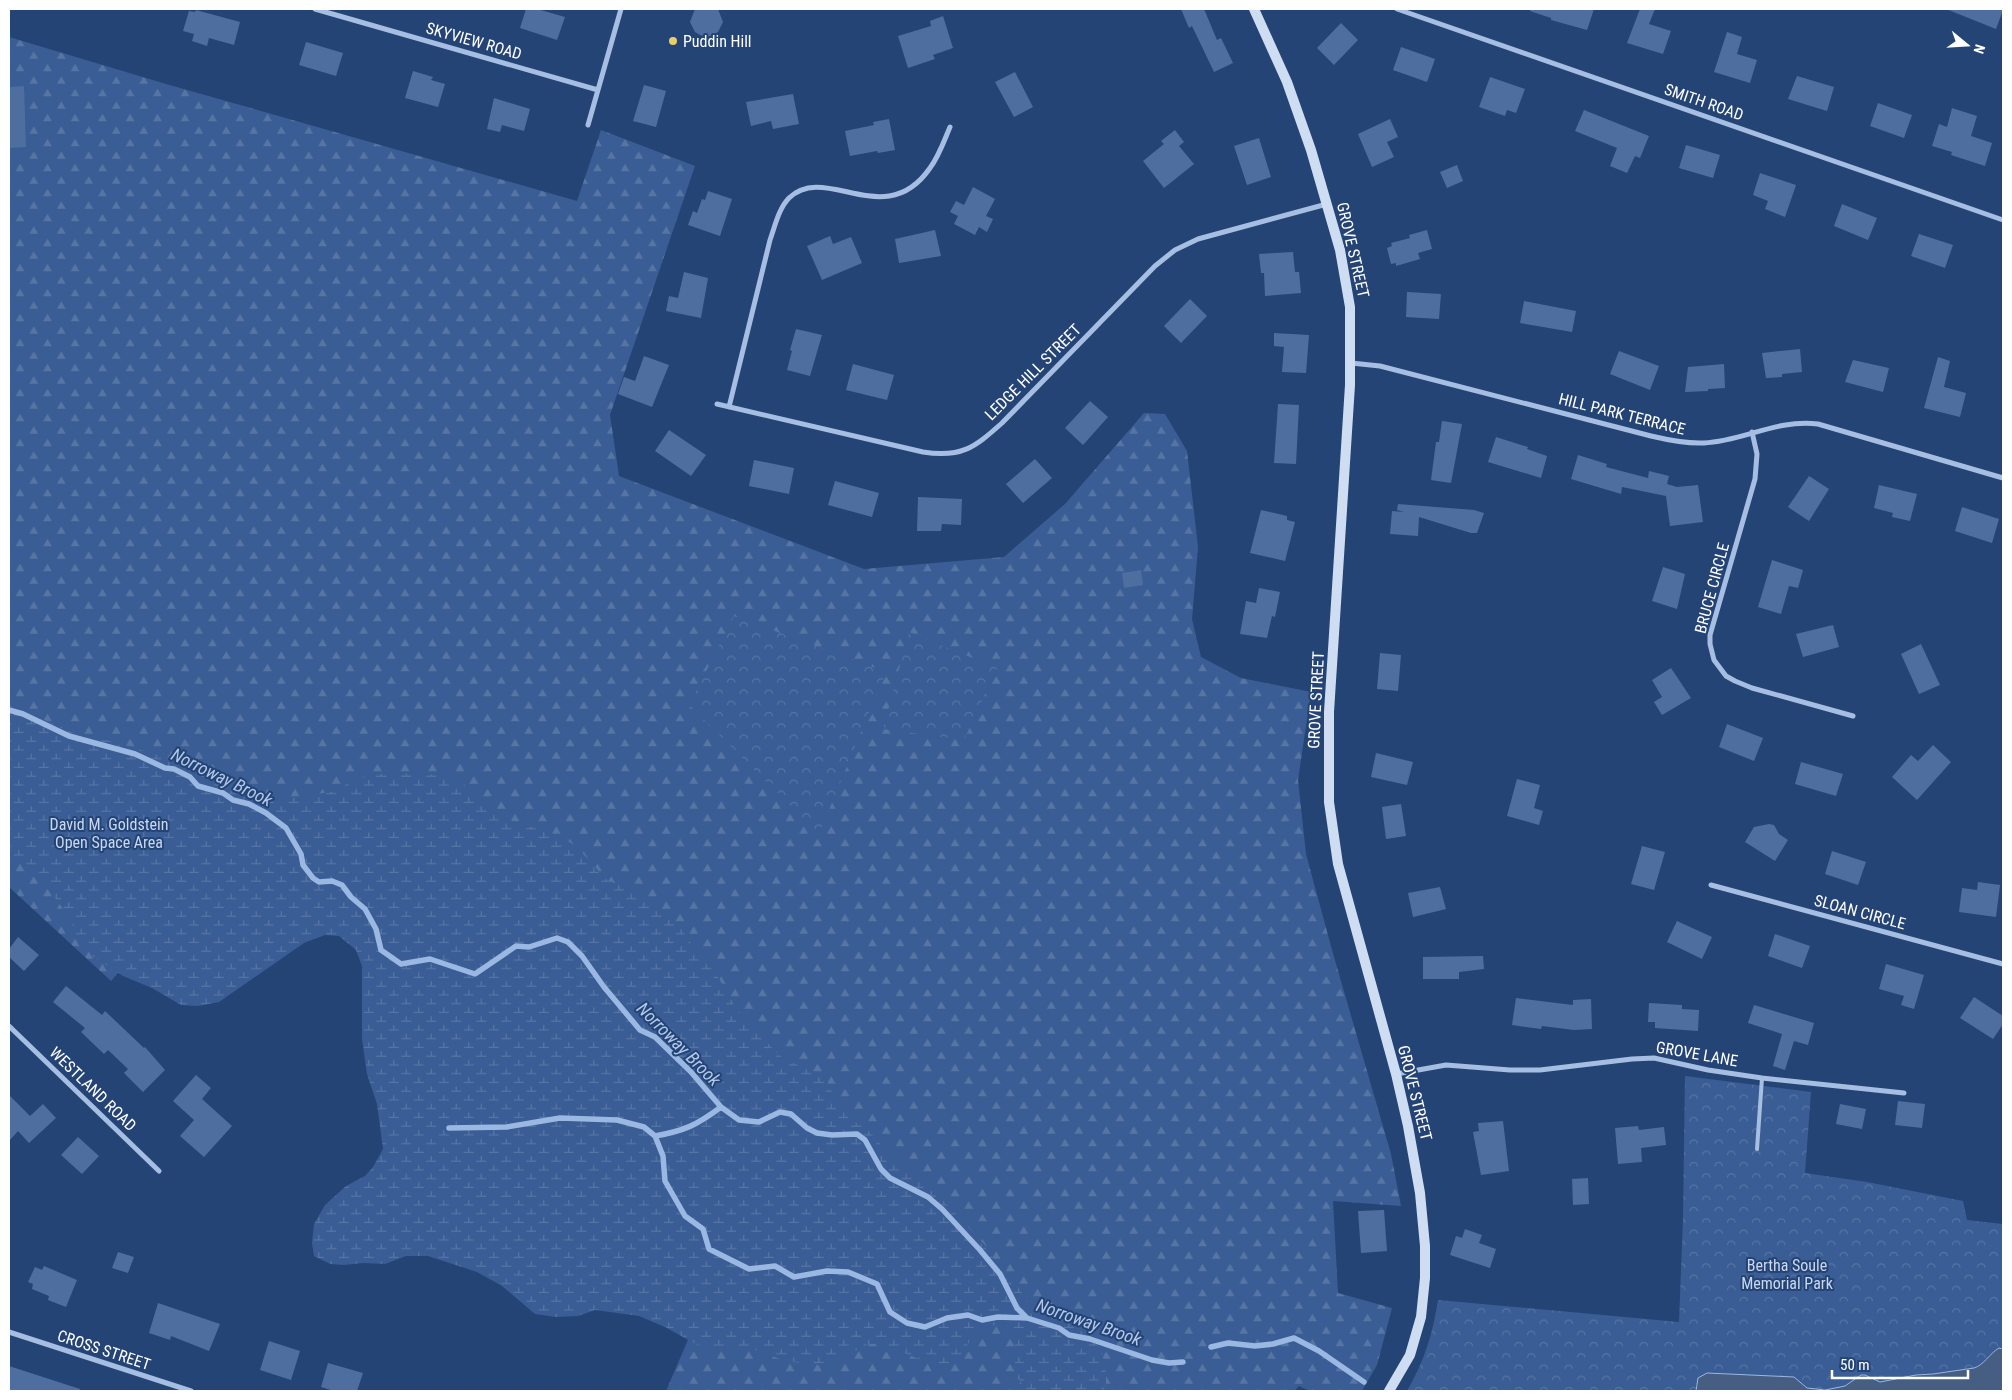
<svg xmlns="http://www.w3.org/2000/svg" width="2012" height="1400" viewBox="0 0 2012 1400" font-family="'Roboto Condensed',sans-serif">
	<style>
		.forest { fill: url(#forest-firs) }
		.wetland { fill: url(#wetland-marsh) }
		.park { fill: url(#park-crowns) }
		.water { fill: #475e83; stroke: #9bb8e3 }
		.lines { fill: none; stroke-linecap: round; stroke-linejoin: round }
		.stream { stroke: #9bb8e3; stroke-width: 5.5 }
		.building { fill: #4e6ea0 }
		.lane { stroke: #a6bee2; stroke-width: 4 }
		.street { stroke: #a6bee2; stroke-width: 5 }
		.secondary { stroke: #cfddf3; stroke-width: 10 }
		.poi-dot { fill: #ebcd6c; stroke: #254476; stroke-width: 2 }
		.labels { text-anchor: middle; dominant-baseline: central; stroke-width: 4; stroke-linejoin: round; paint-order: stroke }
		.street-label { font-size: 16px; fill: #fff; stroke: #254476 }
		.poi-label { font-size: 16px; fill: #fff; stroke: #254476; text-anchor: start }
		.park-label { font-size: 16px; fill: #c9d9f2; stroke: #254476 }
		.water-label { font-size: 18px; font-style: italic; fill: #b1c8ea; stroke: #254476 }
	</style>
	<defs>
		<pattern id="forest-firs" width="22" height="20" patternUnits="userSpaceOnUse" patternTransform="scale(1.25)"><rect width="22" height="20" fill="#395d94"/><path d="M5 1l3.5 6h-7zM16 11l3.5 6h-7z" fill="#5775a4"/></pattern>
		<pattern id="wetland-marsh" width="20" height="14" patternUnits="userSpaceOnUse" patternTransform="scale(1.25)"><rect width="20" height="14" fill="#395d94"/><path d="M1 5h8M5 5V1M11 12h8M15 12V8" fill="none" stroke="#5775a4"/></pattern>
		<pattern id="park-crowns" width="20" height="18" patternUnits="userSpaceOnUse" patternTransform="scale(1.25)"><rect width="20" height="18" fill="#395d94"/><path d="M2 6a3 3 0 1 1 6 0M12 15a3 3 0 1 1 6 0" fill="none" stroke="#5775a4"/></pattern>
	</defs>
	<rect width="100%" height="100%" fill="#254476"/>
	<path class="forest" d="M9 37 166 84 577 201 601 130 695 166 610 415 619 476 864 569 1004 557 1065 504 1144 413 1165 414 1187 451 1198 547 1192 619 1201 657 1241 678 1311 692 1298 780 1306 854 1332 950 1391 1154 1401 1206 1333 1201 1338 1293 1392 1308 1377 1365 1362 1391H1310L1299 1386 1294 1391H666L784 1116 258 814 111 981 9 887Z"/>
	<path class="wetland" d="M9 703 70 732 119 743 180 762 247 788 274 795 296 798 335 791 350 782 369 776 387 773 445 775 464 784 474 798 494 815 557 835 576 846 606 879 657 903 679 926 697 952 714 970 736 1008 755 1030 780 1056 827 1080 836 1103 849 1119 866 1128 896 1161 936 1193 985 1245 993 1258 1012 1277 1028 1303 1041 1315 1070 1323 1087 1332 1102 1352 1106 1372V1386L1103 1391H1027L1015 1374V1342L1009 1331 999 1325 985 1326 972 1337 960 1358 956 1362 943 1366 925 1362 884 1344H869L830 1364 811 1365 783 1360 747 1347 728 1349 701 1347 665 1327 639 1316 595 1310 578 1316 556 1317 535 1314 502 1286 477 1272 428 1256H406L385 1264 363 1263 344 1265 330 1264 314 1256 312 1243 314 1224 325 1205 346 1186 365 1176 373 1167 383 1149 377 1104 367 1074 362 1039V966L356 950 339 936 325 935 304 943 219 1002 198 1006 181 1005 152 988 123 976 94 957 79 941 70 919 46 885 34 870 9 854Z"/>
	<path class="park" d="M734 616 886 672 819 834 689 705Z
		M909 632 997 668 964 740 883 729Z
		M1685 1076 1811 1092 1805 1173 1867 1182 1963 1201 1967 1220 2003 1224V1349L1999 1348C1989 1354 1984 1365 1974 1368L1933 1374 1916 1375 1880 1382 1871 1377 1861 1375 1845 1386 1836 1389 1817 1390 1807 1388 1794 1377 1745 1376 1720 1373 1696 1385V1391H1407C1424 1362 1433 1333 1438 1300L1679 1322 1683 1218Z"/>
	<path class="water" d="M1999 1348 2003 1349V1391H1696L1698 1378 1707 1373 1794 1377 1807 1388 1825 1390 1845 1386 1861 1375H1865L1880 1382 1916 1375 1933 1374 1974 1368C1984 1365 1989 1354 1999 1348Z"/>
	<g class="lines">
		<path class="stream" d="M9 710 23 714 69 736 135 754 165 768 174 769 190 777 198 786 223 793 233 800 249 804 266 813 286 828 301 854 303 865 313 878 319 882 332 881 342 885 351 897 365 909 376 929 381 950 401 964 430 959 475 974 516 946 529 947 557 938 568 942 582 956 604 987 640 1030 655 1037 691 1072 721 1107 739 1120 759 1122 780 1112 791 1114 807 1128 817 1133 832 1135 857 1134 865 1140 881 1169 890 1178 928 1197 942 1209 980 1250 1000 1274 1017 1308 1027 1318 1059 1328 1069 1335 1090 1339 1152 1360 1169 1363 1183 1362
			M449 1128 507 1127 560 1118 617 1120 644 1127 655 1136C684 1131 697 1125 721 1107
			M655 1136 663 1156 665 1181 685 1216 703 1229 709 1249 749 1269 775 1266 794 1277 827 1271 848 1272 877 1284 890 1312 907 1323 925 1327 947 1318 968 1315 982 1320 998 1317 1027 1318
			M1211 1347 1228 1343 1255 1346 1273 1344 1294 1338 1319 1351 1364 1382"/>
	</g>
	<path class="building" d="M526 9H537L565 17 557 40 520 28Z
		M695 9H718L723 22 718 32 708 37 700 35 695 32 690 22Z
		M1181 9H1204L1217 40 1221 38 1233 63 1214 72 1192 26 1189 28Z
		M1531 9H1594L1587 30 1551 20V18L1530 11Z
		M1640 9H1655L1649 24 1671 31 1663 54 1627 43Z
		M1946 9H2003V10L1996 29Z
		M196 10 240 22 234 45 209 38 207 46 192 41 194 34 183 31 189 11 195 12Z
		M943 16 953 48 933 55 935 59 908 68 898 36 931 26 930 21Z
		M1341 23 1358 40 1334 65 1317 48Z
		M1727 32 1742 37 1737 54 1757 60 1750 83 1714 72Z
		M306 42 343 53 336 76 299 65Z
		M1401 47 1435 59 1427 82 1393 70Z
		M413 71 433 77 431 80 445 84 438 107 405 98Z
		M1015 72 1033 107 1014 117 995 82Z
		M1797 76 1834 87 1827 111 1788 99Z
		M1490 77 1525 89 1516 113 1507 110 1505 116 1479 107Z
		M644 85 666 91 656 127 633 121Z
		M24 86 26 147 9 148V87Z
		M793 94 799 124 773 129 771 121 751 126 746 102Z
		M494 98 530 109 524 131 502 125 500 132 487 129Z
		M1878 103 1912 115 1904 138 1870 126Z
		M1952 108 1977 116 1971 136 1992 143 1985 166 1951 155 1952 152 1932 146 1939 124 1947 127Z
		M1584 110 1649 136 1640 158 1635 156 1627 173 1610 166 1617 148 1575 131Z
		M889 119 895 150 878 153 877 151 850 156 845 131 874 125 873 122Z
		M1390 119 1398 137 1387 142 1394 157 1372 167 1358 134Z
		M1175 130 1184 142 1179 146 1194 164 1164 188 1143 161 1164 144 1161 141Z
		M1259 138 1271 177 1247 185 1234 146Z
		M1686 145 1720 155 1713 178 1679 168Z
		M1457 165 1463 181 1447 188 1440 172Z
		M1760 173 1796 185 1785 217 1765 209 1768 201 1753 195Z
		M973 187 995 199 986 216 993 219 987 232 979 227 975 235 954 224 958 216 950 212 956 201 964 205Z
		M708 191 732 199 720 236 688 225 693 211 697 213 702 199 705 200Z
		M1842 204 1877 218 1868 240 1834 226Z
		M935 230 941 256 899 263 895 239Z
		M1427 230 1432 249 1418 253 1420 259 1396 266V263L1391 264 1387 248 1392 246 1391 243 1410 238 1409 235Z
		M1919 234 1953 245 1945 268 1911 256Z
		M830 236 833 244 851 237 862 263 822 280 807 246Z
		M1293 252 1295 272H1299L1301 293 1265 296 1264 273H1261L1259 254Z
		M684 272 708 278 701 318 666 311 669 296 678 298Z
		M1407 292 1441 294 1439 319 1406 317Z
		M1190 299 1207 316 1181 343 1164 326Z
		M1524 301 1576 311 1572 332 1520 323Z
		M796 329 822 335 810 376 787 370 792 351 790 350Z
		M1274 333 1309 335 1306 373 1282 372 1284 347 1274 346Z
		M1800 349 1802 372 1782 374V377L1766 378 1762 353Z
		M1619 351 1659 366 1650 390 1610 374Z
		M644 356 669 365 652 407 618 394 624 377 635 381Z
		M1938 357 1950 361 1944 387 1966 393 1960 417 1924 408Z
		M1853 360 1889 368 1883 392 1845 382Z
		M853 364 894 375 887 400 846 390Z
		M1724 364 1725 388 1708 389V391L1685 392 1688 367Z
		M1090 401 1108 417 1083 445 1065 428Z
		M1278 404 1299 405 1296 464 1274 463Z
		M1442 421 1462 424 1451 483 1431 480 1436 442H1439Z
		M669 430 706 455 691 476 655 451Z
		M1496 437 1528 447 1527 449 1547 456 1541 478 1488 462Z
		M1578 455 1607 464 1606 467 1648 478 1649 471 1669 476 1667 484 1677 487 1698 485 1703 522 1670 526 1666 496 1622 487 1621 494 1571 479Z
		M1035 459 1052 478 1023 503 1006 484Z
		M754 460 794 468 789 494 749 486Z
		M1809 476 1829 489 1809 521 1788 507Z
		M835 481 879 493 872 517 828 505Z
		M1879 485 1917 494 1910 521 1892 517 1893 513 1874 508Z
		M918 497 962 499 961 525 942 524 941 531H917Z
		M1398 504 1474 510 1484 513 1477 533H1471L1419 517 1418 536 1390 534 1392 511 1404 512 1397 510Z
		M1962 507 1999 519 1992 543 1955 531Z
		M1261 510 1287 516V520L1295 522 1285 561 1250 553Z
		M1772 560 1803 570 1798 588 1789 586 1781 614 1758 607Z
		M1663 567 1685 574 1677 609 1652 601Z
		M1141 570 1143 585 1124 588 1122 573Z
		M1259 588 1280 592 1275 617 1272 616 1267 638 1240 634 1246 601 1256 603Z
		M1833 625 1839 647 1803 657 1796 634Z
		M1921 644 1940 685 1919 694 1901 654Z
		M1380 653 1401 655 1398 691 1377 689Z
		M1671 668 1691 698 1662 715 1654 702 1662 697 1652 680Z
		M1727 724 1763 738 1754 761 1719 747Z
		M1933 745 1951 762 1917 800 1892 777 1911 755 1918 761Z
		M1376 753 1413 762 1407 785 1371 777Z
		M1801 762 1843 774 1836 796 1795 784Z
		M1517 779 1540 785 1534 808 1543 811 1539 825 1507 816Z
		M1401 804 1406 836 1386 839 1382 807Z
		M1769 824 1774 825 1779 834 1788 840 1775 861 1745 842 1754 827Z
		M1642 846 1665 852 1654 890 1631 884Z
		M1832 851 1866 862 1858 885 1825 874Z
		M1978 882 2000 885 1996 917 1959 912 1962 888 1977 890Z
		M1440 887 1446 909 1413 917 1408 893Z
		M1677 921 1712 937 1702 959 1667 942Z
		M1775 934 1810 946 1802 968 1768 956Z
		M18 937 39 955 24 971 9 957V949Z
		M1483 956 1484 969 1459 972V979H1423V957Z
		M1886 964 1924 975 1914 1009 1901 1005 1904 996 1879 989Z
		M66 986 102 1015 105 1011 144 1048 145 1047 165 1070 143 1092 124 1073 128 1069 108 1050 104 1054 81 1032 85 1028 53 1002Z
		M1974 997 2003 1016V1024L1993 1039 1960 1018Z
		M1516 998 1573 1005V1000L1591 999 1592 1029 1574 1030 1542 1026 1541 1029 1512 1025Z
		M1649 1003 1682 1005V1009L1699 1010 1698 1031 1655 1028V1022H1648Z
		M1754 1005 1814 1023 1808 1045 1794 1041 1785 1070 1773 1066 1782 1034 1748 1023Z
		M196 1075 211 1088 202 1099 232 1126 204 1157 180 1136 194 1120 173 1101Z
		M9 1095 30 1116 43 1104 56 1118 29 1143 18 1131 9 1141Z
		M1898 1101 1925 1104 1922 1128 1895 1125Z
		M1840 1104 1866 1109 1862 1129 1836 1124Z
		M1503 1121 1509 1171 1481 1175 1473 1132 1479 1131 1478 1123Z
		M1638 1126 1639 1130 1664 1127 1666 1145 1641 1148 1642 1162 1618 1164 1615 1128Z
		M78 1137 99 1156 82 1174 61 1155Z
		M1588 1178 1589 1204 1573 1205 1572 1179Z
		M1384 1210 1387 1251 1361 1253 1358 1211Z
		M1465 1229 1482 1235 1479 1243 1496 1249 1490 1268 1450 1255 1456 1236 1462 1238Z
		M118 1252 134 1257 128 1273 112 1268Z
		M44 1266 77 1280 66 1307 48 1300 49 1296 32 1289 33 1284 28 1282 35 1267 42 1270Z
		M158 1303 220 1324 209 1351 171 1336 170 1340 149 1333Z
		M269 1341 300 1351 291 1380 260 1370Z
		M328 1363 363 1373 357 1391H334L321 1387Z
		M9 1366 80 1389V1391H9Z"/>
	<g class="lines">
		<path class="lane" d="M1757 1149 1762 1078"/>
		<path class="street" d="M315 9 598 90
			M1397 9 2003 220
			M588 125 621 9
			M1351 363 1380 366 1651 436C1668 440 1686 444 1704 443 1744 441 1776 419 1818 424L2003 478
			M717 404 923 452C961 458 974 448 1002 423L1155 266 1175 250 1198 239 1327 204
			M729 407 770 240C775 226 779 208 789 198 826 162 885 233 930 168 939 156 944 141 950 127
			M1752 432 1757 454 1755 479 1710 635V644L1714 660 1726 676 1735 681 1752 688 1853 716
			M1711 885 2003 964
			M9 1026 159 1171
			M1396 1074 1446 1065 1510 1070H1540L1632 1059 1654 1058 1708 1070 1762 1078 1904 1093
			M9 1332 191 1391"/>
		<path class="secondary" d="M1254 9 1287 82 1311 150 1340 250 1350 307V385L1329 712V802L1338 864 1396 1074 1408 1126 1420 1193 1425 1246V1278L1421 1317 1410 1355 1389 1391"/>
	</g>
	<circle class="poi-dot" cx="673" cy="41" r="5"/>
	<g class="labels">
		<g class="street-label">
			<text transform="translate(474 41) rotate(16)">SKYVIEW ROAD</text>
			<text transform="translate(1704 102) rotate(19)">SMITH ROAD</text>
			<text transform="translate(1353 250) rotate(77)">GROVE STREET</text>
			<text transform="translate(1033 372) rotate(-45)">LEDGE HILL STREET</text>
			<text transform="translate(1622 414) rotate(14)">HILL PARK TERRACE</text>
			<text transform="translate(1712 588) rotate(-75)">BRUCE CIRCLE</text>
			<text transform="translate(1316 700) rotate(-87)">GROVE STREET</text>
			<text transform="translate(1860 912) rotate(15)">SLOAN CIRCLE</text>
			<text transform="translate(1697 1054) rotate(10)">GROVE LANE</text>
			<text transform="translate(93 1089) rotate(44)">WESTLAND ROAD</text>
			<text transform="translate(1415 1093) rotate(76)">GROVE STREET</text>
			<text transform="translate(104 1350) rotate(18)">CROSS STREET</text>
		</g>
		<g class="poi-label">
			<text x="683" y="41">Puddin Hill</text>
		</g>
		<g class="park-label">
			<text x="109" y="824">David M. Goldstein<tspan x="109" dy="18">Open Space Area</tspan></text>
			<text x="1787" y="1265">Bertha Soule<tspan x="1787" dy="18">Memorial Park</tspan></text>
		</g>
		<g class="water-label">
			<text transform="translate(222 777) rotate(26)">Norroway Brook</text>
			<text transform="translate(679 1044) rotate(45)">Norroway Brook</text>
			<text transform="translate(1089 1322) rotate(19)">Norroway Brook</text>
		</g>
	</g>
	<rect width="2012" height="1400" fill="none" stroke="#ffffff" stroke-width="20"/>
	<g transform="translate(1967 45) rotate(108)" stroke="#254476" stroke-width="4" paint-order="stroke">
	<path d="M0-4L9 19L0 12L-9 19Z" fill="#ffffff"/>
	<text y="-8" font-size="14" font-weight="bold" text-anchor="middle" fill="#ffffff">N</text>
	</g>
	<path d="M1832 1370v8h136v-8" fill="none" stroke="#ffffff" stroke-width="2.5"/>
	<text x="1840" y="1370" font-size="15" fill="#ffffff" stroke="#254476" stroke-width="4" paint-order="stroke">50 m</text>
</svg>
